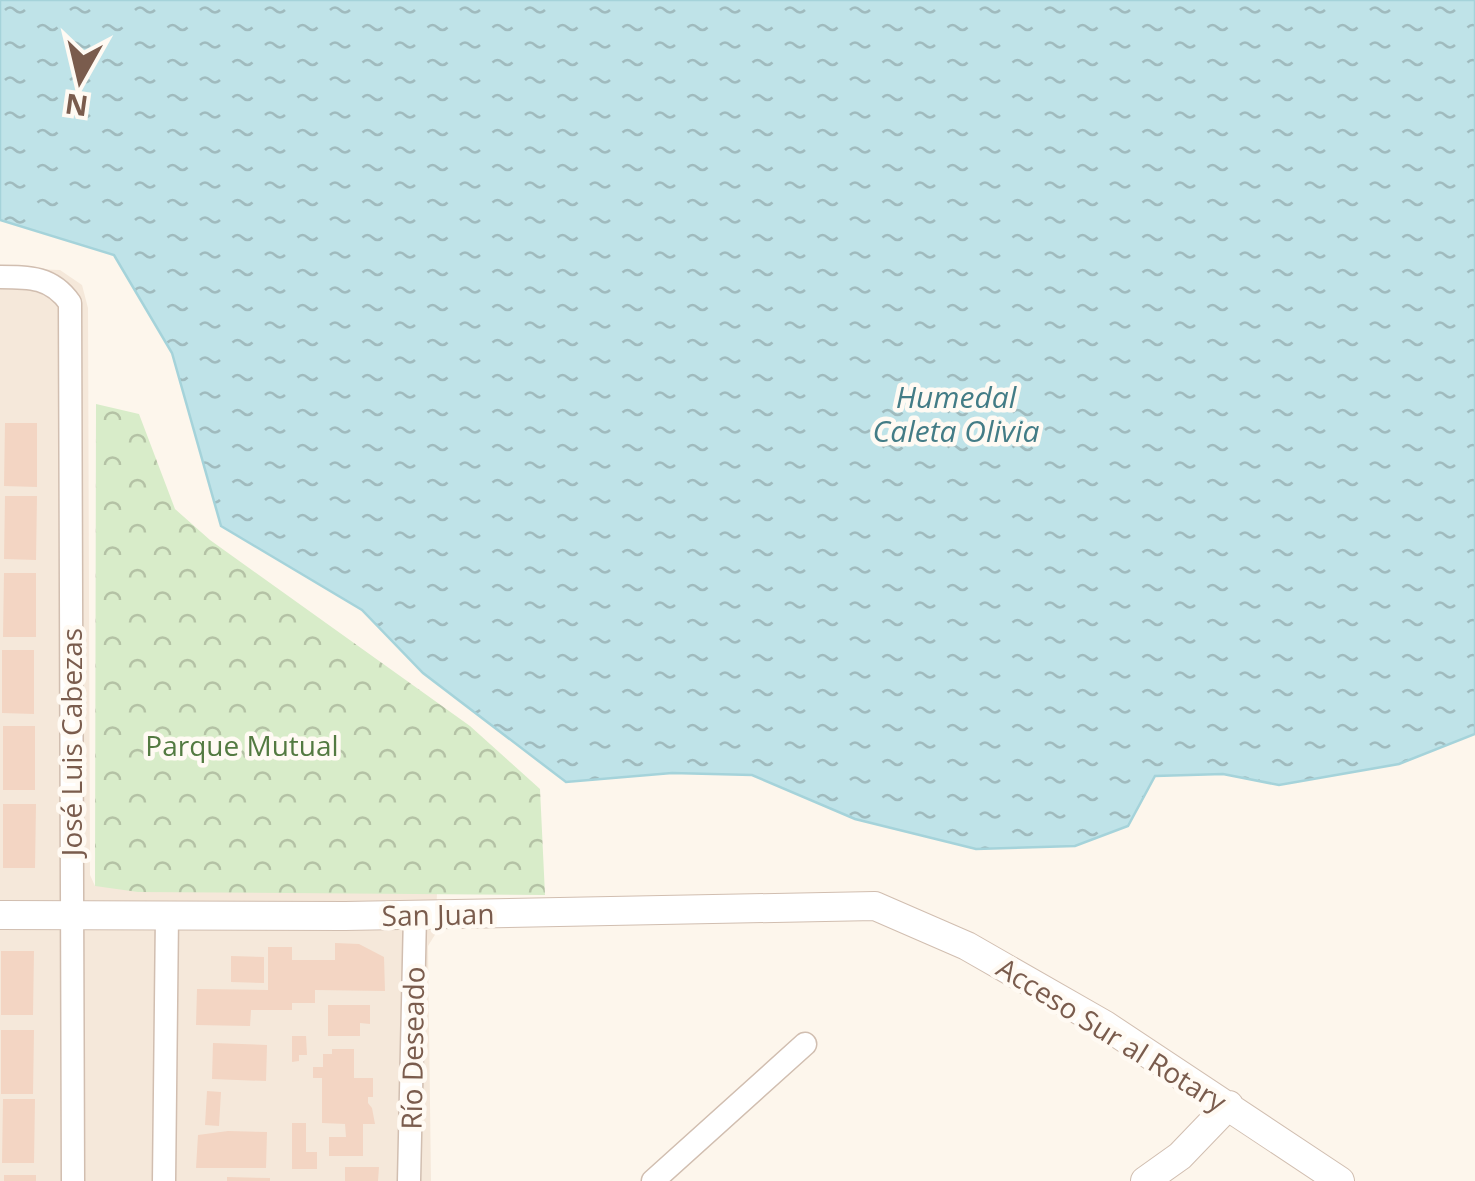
<svg xmlns="http://www.w3.org/2000/svg" width="1475" height="1181" viewBox="0 0 1475 1181" font-family="'Open Sans',sans-serif">
	<style>
		.residential { fill: #f5e8da }
		.forest { fill: url(#forest-crowns) }
		.water { fill: url(#water-ripples); stroke: #a5d3da; stroke-width: 2.5 }
		.building { fill: #f3d5c3 }
		.lines { fill: none; stroke-linecap: round; stroke-linejoin: round }
		.minor-casing { stroke: #d1beb0; stroke-width: 25 }
		.tertiary-casing { stroke: #d1beb0; stroke-width: 30 }
		.minor { stroke: #fff; stroke-width: 22 }
		.tertiary { stroke: #fff; stroke-width: 28 }
		.labels { text-anchor: middle; dominant-baseline: central; stroke-width: 9; stroke-linejoin: round; paint-order: stroke }
		.street-label { font-size: 28px; fill: #7a5c4d; stroke: #fffaf3 }
		.park-label { font-size: 28px; fill: #537a41; stroke: #fffaf3 }
		.water-label { font-size: 30px; font-style: italic; fill: #437c86; stroke: #fffaf3 }
	</style>
	<defs>
		<pattern id="forest-crowns" width="20" height="18" patternUnits="userSpaceOnUse" patternTransform="scale(2.5)"><rect width="20" height="18" fill="#d8ecc9"/><path d="M2 6a3 3 0 1 1 6 0M12 15a3 3 0 1 1 6 0" fill="none" stroke="#b4c2a5"/></pattern>
		<pattern id="water-ripples" width="26" height="14" patternUnits="userSpaceOnUse" patternTransform="scale(2.5)"><rect width="26" height="14" fill="#bfe3e8"/><path d="M2 4q2-2 4 0t4 0M15 11q2-2 4 0t4 0" fill="none" stroke="#a0bbbe"/></pattern>
	</defs>
	<rect width="100%" height="100%" fill="#fdf6ec"/>
	<path class="residential" d="M0 268 60 270 82 285 88 308 90 875 95 886 437 890 436 933 428 946 431 1181H0Z"/>
	<path class="forest" d="M96 404 139 414 175 509 210 540 470 726 540 789 545 895 138 892 95 886Z"/>
	<path class="water" d="M0 0H1475V734L1399 764 1279 785 1223 774 1155 776 1128 826 1075 846 976 849 855 819 752 775 672 773 566 782 423 673 362 610 221 526 172 353 114 255 0 220Z"/>
	<path class="building" d="M5 423H37V487L4 486Z
		M5 496H37L36 560 4 559Z
		M4 573H36V637H3Z
		M2 650H34V714L2 713Z
		M3 726H35V790H3Z
		M3 804H36L35 868H3Z
		M335 943 359 944 384 957 385 991 315 990V1003H292V1010H251L250 1026 196 1025 197 989 268 990V947H292V960H335Z
		M1 951H34L33 1015H1Z
		M231 956 264 957V983L231 982Z
		M328 1005H370V1024L360 1023V1036H328Z
		M1 1030H34L33 1094H1Z
		M292 1036H306L307 1055H299V1061L292 1062Z
		M213 1043 267 1045 266 1081 212 1079Z
		M332 1049H354V1078H373V1097H368V1103L372 1108 375 1124H363V1156H329V1137H346L345 1124 322 1123V1078H313V1067H323V1054H332Z
		M207 1091 221 1092 219 1126 205 1125Z
		M3 1099H35L34 1163H2Z
		M292 1123H306V1152H317V1169H292Z
		M228 1131 267 1132 266 1168H196L198 1135Z
		M345 1167H379L378 1181H345Z
		M4 1175H36V1181H4Z
		M227 1177 270 1178V1181H227Z"/>
	<g class="lines">
		<defs>
			<path id="minor" d="M0 277C30 277 52 277 70 303L73 1181
				M164 1181 167 915
				M409 1181 415 915
				M653 1181 805 1044"/>
			<path id="tertiary" d="M0 915 345 916 875 906 967 946 1105 1025 1340 1181
				M1145 1181 1180 1156 1229 1105"/>
		</defs>
		<use href="#minor" class="minor-casing"/>
		<use href="#tertiary" class="tertiary-casing"/>
		<use href="#minor" class="minor"/>
		<use href="#tertiary" class="tertiary"/>
	</g>
	<g class="labels">
		<g class="street-label">
			<text transform="translate(71 742) rotate(-90)">José Luis Cabezas</text>
			<text transform="translate(438 914) rotate(-1)">San Juan</text>
			<text transform="translate(1112 1034) rotate(32)">Acceso Sur al Rotary</text>
			<text transform="translate(412 1048) rotate(-89)">Río Deseado</text>
		</g>
		<g class="park-label">
			<text x="242" y="745">Parque Mutual</text>
		</g>
		<g class="water-label">
			<text x="956" y="396">Humedal<tspan x="956" dy="34">Caleta Olivia</tspan></text>
		</g>
	</g>
	<g transform="translate(80 80) rotate(188)" stroke="#fffaf3" stroke-width="8" paint-order="stroke">
	<path d="M0-8L18 38L0 25L-18 38Z" fill="#7a5c4d"/>
	<text y="-15" font-size="28" font-weight="bold" text-anchor="middle" fill="#7a5c4d">N</text>
	</g>
</svg>
